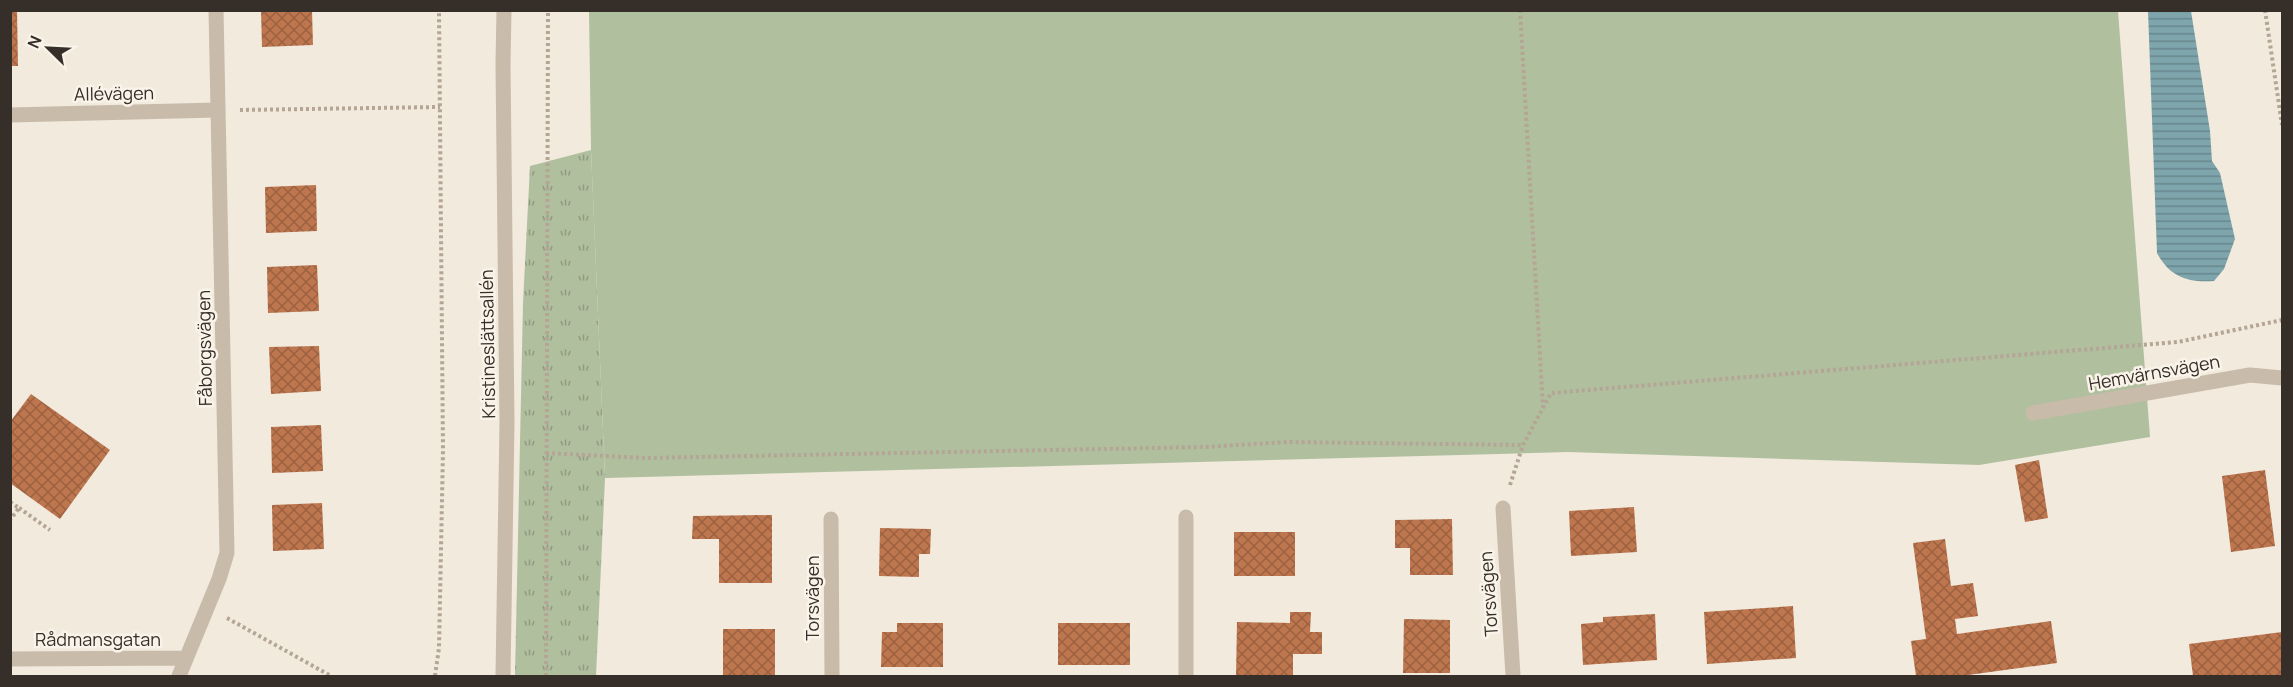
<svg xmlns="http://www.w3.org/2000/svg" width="2293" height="687" viewBox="0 0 2293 687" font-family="Manrope,sans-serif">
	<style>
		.grass { fill: url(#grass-tufts) }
		.pitch { fill: #b0bf9e }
		.water { fill: url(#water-rules) }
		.building { fill: url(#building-cross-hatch) }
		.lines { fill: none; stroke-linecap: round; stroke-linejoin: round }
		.path { stroke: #b4a594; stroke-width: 4; stroke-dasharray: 3 3; stroke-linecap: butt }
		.minor { stroke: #c8bbaa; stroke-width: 15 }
		.tertiary { stroke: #c8bbaa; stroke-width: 15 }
		.labels { text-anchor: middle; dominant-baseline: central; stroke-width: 5; stroke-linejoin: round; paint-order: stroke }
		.street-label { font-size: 18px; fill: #362f29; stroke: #f9f3e9 }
	</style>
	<defs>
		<pattern id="grass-tufts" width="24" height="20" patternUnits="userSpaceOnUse" patternTransform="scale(1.5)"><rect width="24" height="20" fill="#b0bf9e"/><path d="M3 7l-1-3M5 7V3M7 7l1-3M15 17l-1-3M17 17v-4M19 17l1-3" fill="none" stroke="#909c81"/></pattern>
		<pattern id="water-rules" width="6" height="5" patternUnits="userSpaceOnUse" patternTransform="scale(1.5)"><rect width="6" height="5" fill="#7ea5ac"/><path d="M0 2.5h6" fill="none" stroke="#68878c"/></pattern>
		<pattern id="building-cross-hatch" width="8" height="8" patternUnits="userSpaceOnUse" patternTransform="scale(1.5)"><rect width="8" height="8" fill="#be764e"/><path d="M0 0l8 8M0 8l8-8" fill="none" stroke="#9b6141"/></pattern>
	</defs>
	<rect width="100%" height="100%" fill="#f1eadd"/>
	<path class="grass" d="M591 150 605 478 596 676H515L523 303 530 166Z"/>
	<path class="pitch" d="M589 11H2118L2150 437 1979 465 1568 452 605 478 591 150Z"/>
	<path class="water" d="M2148 11H2191L2210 131 2212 161 2220 173 2235 239 2224 269 2214 281C2188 283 2170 277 2157 253Z"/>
	<path class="building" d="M10 10H17L18 66H10Z
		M261 10H312L313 45 262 47Z
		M316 185 317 231 266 233 265 187Z
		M317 265 319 311 268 313 267 267Z
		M319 346 321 391 271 394 269 347Z
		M31 394 110 450 60 519 10 483V422Z
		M321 425 323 471 272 473 271 427Z
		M2039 460 2048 518 2025 522 2015 465Z
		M2265 470 2275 546 2231 552 2222 476Z
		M322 503 324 549 273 551 272 505Z
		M1634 507 1637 552 1571 556 1569 511Z
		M772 515V583H719V539H692L693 516Z
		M1452 519 1453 575H1410V548H1395V520Z
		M880 528 931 529 930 554H919V577L879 576Z
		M1234 532H1295V576H1234Z
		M1945 539 1951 586 1973 583 1978 616 1955 619 1957 634 2051 621 2057 663 1961 676H1916L1911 641 1926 639 1913 543Z
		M1793 606 1796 658 1707 664 1704 612Z
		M1290 612H1311L1310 632H1322V654H1293V676H1236L1237 622 1290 623Z
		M1655 614 1657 660 1583 665 1581 624 1603 622V617Z
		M1404 619 1450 620V673H1403Z
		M897 623H943V667H881L882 632H897Z
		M1058 623H1130V665H1058Z
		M723 629H775V676H723Z
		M2282 632V676H2193L2189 644Z"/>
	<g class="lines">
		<path class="path" d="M1520 10 1543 408
			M2265 10 2282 125
			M240 110 440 107
			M546 453 645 458 1205 447 1287 442 1523 445
			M1510 485 1523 445 1551 393 2178 342 2282 320
			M10 502 19 508 10 520
			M19 508 50 530
			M227 618 331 676
			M435 676 439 648 443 450 439 10
			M546 676 548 10"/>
		<path class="minor" d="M10 115 218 110
			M2033 413 2250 375 2282 378
			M1503 508 1513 676
			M831 519 832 676
			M10 659 186 658
			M179 676 219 579 227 553 216 10
			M1186 676V517"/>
		<path class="tertiary" d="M503 676 507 422 503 64 504 10"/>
	</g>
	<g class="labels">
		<g class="street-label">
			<text transform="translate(114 93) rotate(-1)">Allévägen</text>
			<text transform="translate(487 344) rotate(-91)">Kristineslättsallén</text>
			<text transform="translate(204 348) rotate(-91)">Fåborgsvägen</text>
			<text transform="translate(2154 372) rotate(-10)">Hemvärnsvägen</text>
			<text transform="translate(1488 594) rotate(-94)">Torsvägen</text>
			<text transform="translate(812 598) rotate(-90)">Torsvägen</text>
			<text x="98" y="639">Rådmansgatan</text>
		</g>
	</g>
	<rect width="2293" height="687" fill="none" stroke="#362f29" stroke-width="24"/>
	<g transform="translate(48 48) rotate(294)" stroke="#f9f3e9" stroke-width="4.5" paint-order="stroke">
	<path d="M0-4.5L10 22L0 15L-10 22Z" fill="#362f29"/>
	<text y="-9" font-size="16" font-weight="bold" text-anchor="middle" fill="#362f29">N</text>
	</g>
</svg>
